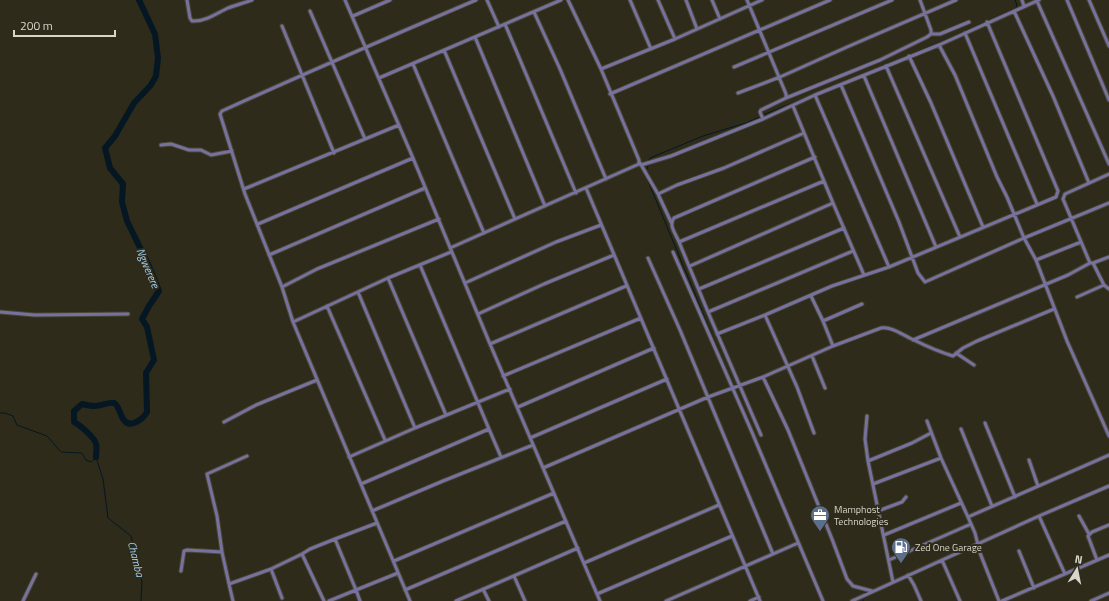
<svg xmlns="http://www.w3.org/2000/svg" width="1109" height="601" viewBox="0 0 1109 601" font-family="'Titillium Web',sans-serif">
	<style>
		.lines { fill: none; stroke-linecap: round; stroke-linejoin: round }
		.stream { stroke: #041723; stroke-width: 1 }
		.river { stroke: #041723; stroke-width: 6 }
		.minor-casing { stroke: #4a4636; stroke-width: 5 }
		.minor { stroke: #77729d; stroke-width: 3 }
		.labels { text-anchor: middle; dominant-baseline: central; stroke-width: 4; stroke-linejoin: round; paint-order: stroke }
		.poi-label { font-size: 10px; fill: #d8d6cb; stroke: #2f2b1a; text-anchor: start }
		.water-label { font-size: 11px; font-style: italic; fill: #a2d4f6; stroke: #2f2b1a }
	</style>
	<rect width="100%" height="100%" fill="#2f2b1a"/>
	<g class="lines">
		<path class="stream" d="M763 115 936 44 1016 8 1017 5 1015 0
			M649 160 650 158 703 136 746 123 760 117
			M647 169 648 166
			M646 176 733 386
			M736 391 751 426
			M0 413H5L13 416 17 425 47 436 61 452 82 453 86 460 91 462 96 458
			M754 434 825 601
			M96 457 103 479 108 518 131 536 142 582 141 601
			M863 600V601"/>
		<path class="river" d="M96 457C96 453 97 448 96 444 95 438 80 425 74 422V411L82 404C86 405 91 406 95 406 101 406 108 402 114 403 119 405 120 416 124 420 130 429 143 419 147 412L146 373 154 360 147 327 142 319 149 306 159 291 148 264 127 221 122 202 123 184 110 168 105 148 115 136 134 103 151 85 156 76 158 58 155 34 139 0"/>
		<defs>
			<path id="minor" d="M187 0 190 18 192 21C205 22 217 13 228 8 236 5 244 3 252 0
				M345 0 413 158 490 344 600 601
				M487 0 499 27
				M630 0 651 49
				M658 0 675 39
				M686 0 697 29
				M712 0 720 19
				M747 0 786 94V98L761 110 760 112 763 119
				M1022 0 1024 6
				M1067 0 1109 100
				M1089 0 1109 46
				M1037 1 1109 164
				M310 11 365 139
				M1014 11 1053 96 1089 183
				M534 12 560 69 606 179
				M353 16 390 0
				M505 24 576 193
				M282 26 334 153
				M965 33 1037 204
				M931 34H940L969 22
				M475 37 545 206
				M939 45 955 75 997 177 1007 197 1024 238 1036 260 1067 341 1109 436
				M444 50 515 219
				M909 56 931 103 983 227
				M413 64 484 233
				M886 66 960 237
				M734 67 892 0
				M601 69 675 39 762 0
				M864 76 936 247
				M379 78 561 0
				M841 85 899 222 918 273 925 282 1024 238 1109 203
				M738 93 780 77 847 47 956 0
				M610 94 830 0
				M815 95 889 267
				M786 98 880 60 927 37 931 34V30L920 0
				M161 145 171 144 189 150H201L211 155 232 151
				M640 163 658 194 671 222
				M641 165 671 156 763 119 815 95 939 45 1039 0
				M1109 174 1065 194 1063 199 1090 263H1093L1104 285 1109 289
				M586 188 760 601
				M244 189 399 125
				M658 194 677 185 724 168 804 133
				M833 203 864 275
				M258 224 413 158
				M679 242C676 234 668 225 674 218L815 157
				M450 248 639 164V160L601 69 568 0
				M673 252 751 430 823 601
				M269 255 425 188
				M648 258 680 330 773 554
				M1036 260 1081 242
				M1093 263 1109 257
				M420 265 489 429
				M690 266 833 203 793 106
				M388 278 446 415
				M465 283 556 242 601 225
				M282 287 317 269 439 219
				M699 289 844 228
				M358 292 415 428
				M811 296 823 321 833 346
				M1077 297 1104 285
				M327 306 385 440
				M0 312 35 315 128 314
				M708 312 853 251
				M478 314 544 284 614 255
				M765 315 797 387 814 433
				M823 321 862 304
				M293 322 388 278 451 252
				M717 334 765 315 832 286 889 267 1056 197 1058 191 987 22
				M913 340 1068 275 1090 263
				M490 344 626 286
				M956 353 974 365
				M812 356 825 388
				M503 376 641 318
				M763 377 788 430 832 539 847 579 853 586 872 591
				M518 407 654 348
				M867 416 865 439 868 461 893 582
				M927 421 941 458 968 517
				M224 422 256 405 317 380
				M985 423 1015 497
				M961 429 992 506
				M761 435 708 312 679 242 824 181
				M530 438 667 379
				M349 457 415 428 510 389
				M1029 460 1038 486
				M868 461 912 443 931 433
				M543 468 708 397 763 377 833 346 881 328C892 326 904 336 914 340 926 346 940 352 953 356L963 348 977 341 1054 309
				M361 484 489 429 501 457
				M873 484 941 458
				M372 511 443 481 533 445
				M878 511 902 502 906 497
				M1039 516 1065 574
				M1079 516 1089 534
				M377 523 335 539 356 590 398 573
				M884 535 961 503
				M1019 551 1034 588
				M222 552 217 516 207 474 247 456
				M302 554 310 549 335 539
				M889 560 971 524
				M942 560 960 601
				M1097 560 1088 536 1092 532 1109 525
				M394 561 554 493
				M584 563 719 505
				M271 569 282 598
				M181 571 184 551 187 550 222 552 229 584 271 569 302 554 324 601
				M908 575 914 585 921 601
				M514 576 525 601
				M229 584 233 601
				M483 589 489 601
				M405 590 566 521
				M597 594 732 536
				M23 601 36 574
				M329 601 356 590 360 601
				M410 601 293 322 282 287 245 194 220 114 222 111C306 73 391 36 476 0
				M456 601 578 548
				M666 601 798 543
				M750 601 759 597
				M852 601 1039 516 1109 486
				M999 601 980 553 975 533 968 517 1109 455
				M1002 601 1109 555
				M1091 601 1109 593"/>
		</defs>
		<use href="#minor" class="minor-casing"/>
		<use href="#minor" class="minor"/>
	</g>
	<defs>
		<symbol id="office-pin" viewBox="-11 -11 22 30"><path d="M0 17L-7.5 6A9.5 9.5 0 1 1 7.5 6Z" fill="#5c6f8a" stroke="#2f2b1a"/><path d="M-6-3h4V-5.5h4V-3h4V5H-6ZM-1-4.5V-3h2v-1.5ZM-6 0V1H6V0Z" fill="#fff"/></symbol>
		<symbol id="fuel-pin" viewBox="-11 -11 22 30"><path d="M0 17L-7.5 6A9.5 9.5 0 1 1 7.5 6Z" fill="#5c6f8a" stroke="#2f2b1a"/><path d="M-5.5-6h7V0h2V4h1.3V-2.5L3-4.5l.8-.8L6-3V5H2.5V1h-1V6h-7ZM-4.2-4.7v3.2H.2V-4.7Z" fill="#fff"/></symbol>
	</defs>
	<g fill-rule="evenodd">
		<use href="#office-pin" x="809" y="504" width="22" height="30"/>
		<use href="#fuel-pin" x="890" y="536" width="22" height="30"/>
	</g>
	<g class="labels">
		<g class="poi-label">
			<text x="834" y="509">Mamphost<tspan x="834" dy="12">Technologies</tspan></text>
			<text x="915" y="547">Zed One Garage</text>
		</g>
		<g class="water-label">
			<text transform="translate(148 268) rotate(67)">Ngwerere</text>
			<text transform="translate(136 559) rotate(76)">Chamba</text>
		</g>
	</g>
	<g transform="translate(1077 569) rotate(10)" stroke="#2f2b1a" stroke-width="3" paint-order="stroke">
	<path d="M0-3L7 15L0 10L-7 15Z" fill="#d8d6cb"/>
	<text y="-6" font-size="11" font-weight="bold" text-anchor="middle" fill="#d8d6cb">N</text>
	</g>
	<path d="M14 30v6h101v-6" fill="none" stroke="#d8d6cb" stroke-width="2"/>
	<text x="20" y="30" font-size="12" fill="#d8d6cb" stroke="#2f2b1a" stroke-width="3" paint-order="stroke">200 m</text>
</svg>
